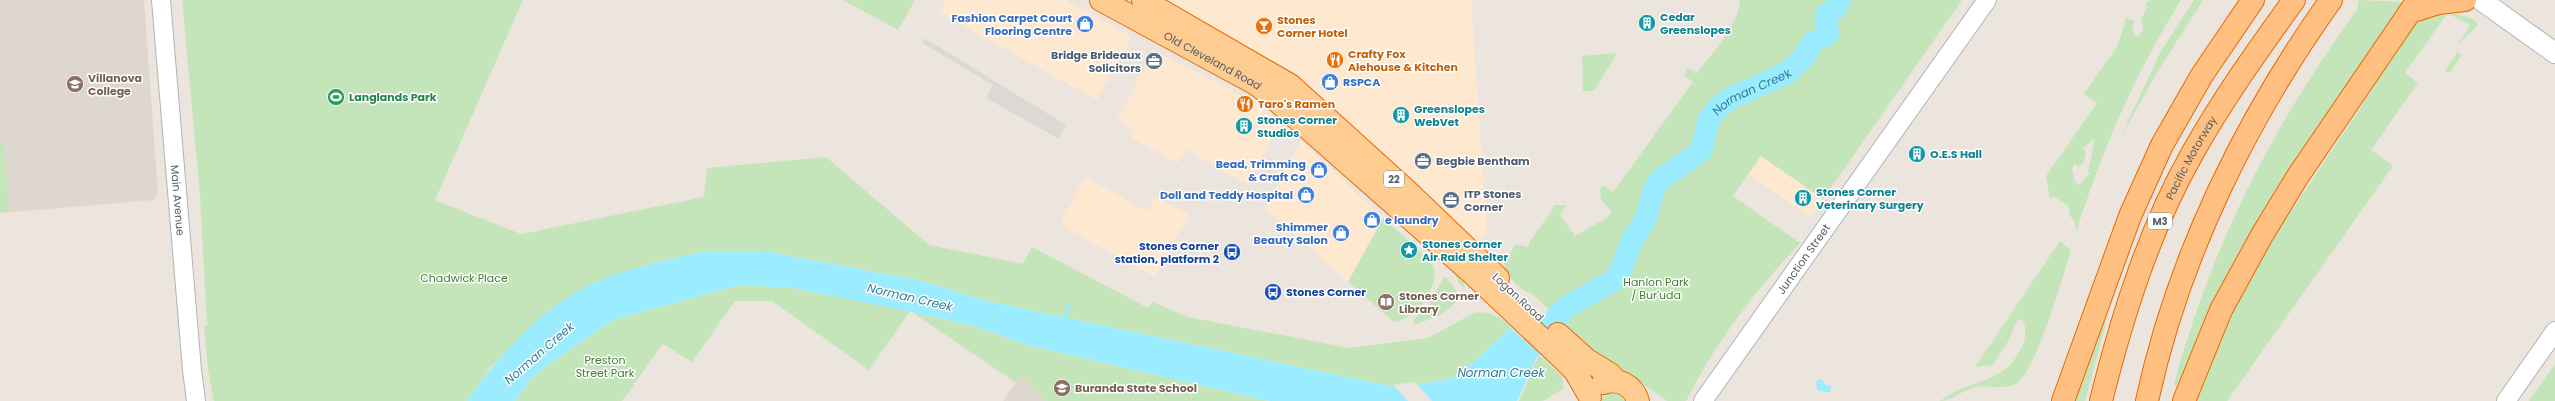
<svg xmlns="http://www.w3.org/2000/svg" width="2555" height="401" viewBox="0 0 2555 401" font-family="Poppins,sans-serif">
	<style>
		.commercial { fill: #ffe8d0 }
		.industrial { fill: #dcd8d3 }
		.education { fill: #ded7cf }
		.green { fill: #c4e5b9; fill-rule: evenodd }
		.water { fill: #9becff }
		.pier { fill: #ece5de }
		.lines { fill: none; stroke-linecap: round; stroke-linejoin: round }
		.stream { stroke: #9becff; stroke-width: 3.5 }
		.river { stroke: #9becff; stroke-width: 22 }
		.tertiary-casing { stroke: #b0b4b7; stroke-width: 20 }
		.secondary-casing { stroke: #aeb5b8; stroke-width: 22 }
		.trunk-casing { stroke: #ea6700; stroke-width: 24 }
		.motorway-casing { stroke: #ea6700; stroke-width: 24 }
		.tertiary { stroke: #fff; stroke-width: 18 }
		.secondary { stroke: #fff; stroke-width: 20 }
		.trunk { stroke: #ffcc91; stroke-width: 22 }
		.motorway { stroke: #ffc082; stroke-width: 22 }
		.labels { text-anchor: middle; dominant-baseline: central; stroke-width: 3; stroke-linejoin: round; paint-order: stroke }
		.shield { fill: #fff; stroke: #8a8e90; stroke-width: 1 }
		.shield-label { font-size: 10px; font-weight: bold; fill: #585e61 }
		.culture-label { font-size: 11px; font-weight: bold; fill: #0d838f; stroke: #fff; text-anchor: start }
		.shop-label { font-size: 11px; font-weight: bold; fill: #366cbe; stroke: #fff; text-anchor: end }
		.food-label { font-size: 11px; font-weight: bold; fill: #c56008; stroke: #fff; text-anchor: start }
		.service-label { font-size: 11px; font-weight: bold; fill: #4e5e75; stroke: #fff; text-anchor: start }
		.street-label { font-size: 11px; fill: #585e61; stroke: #fff }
		.education-label { font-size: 11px; font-weight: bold; fill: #785e54; stroke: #fff; text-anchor: start }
		.leisure-label { font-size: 11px; font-weight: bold; fill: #27864d; stroke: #fff; text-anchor: start }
		.transit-label { font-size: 11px; font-weight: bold; fill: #164399; stroke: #fff; text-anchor: end }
		.park-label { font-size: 11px; fill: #40802f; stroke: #fff }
		.water-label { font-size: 12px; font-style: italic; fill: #2f7d9a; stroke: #fff }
	</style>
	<rect width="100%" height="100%" fill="#ece5de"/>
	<path class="commercial" d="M946 0H1065L1132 37 1097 100 939 12Z
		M1169 0H1471L1487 233 1474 241 1310 89 1169 2Z
		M1154 50 1259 105 1279 125 1248 185 1186 149 1178 163 1130 137 1133 129 1117 120Z
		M1301 141 1383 218 1348 282 1265 208Z
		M1761 156 1823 199 1810 217 1748 174Z
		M1085 177 1148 212 1156 197 1189 215 1155 277 1064 227 1062 220Z"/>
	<path class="industrial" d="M924 38 1066 125 1059 139 986 98 993 85 922 43Z"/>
	<path class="education" d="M0 0H144L158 194 154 200 0 213Z
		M1023 374 1158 401H1003Z"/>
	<path class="green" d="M182 0H523L435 200 521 234 704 197 707 168 826 157 929 245 1023 264 1032 247 1148 308 1152 302 1188 317 1349 348 1428 338 1474 313C1491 311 1499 317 1511 327L1460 374 1441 381 1394 387 983 300 922 281 770 252 707 251 649 264 595 282 551 309 491 367 467 401H214L208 370 204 326H207L200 195Z
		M843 0H915L898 30Z
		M1740 0H1962L1823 199 1761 156 1733 196 1800 243C1756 290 1715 343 1686 401H1667L1588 346 1531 293C1520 292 1505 274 1504 263L1516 244 1528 247 1530 241 1553 209V205H1566L1560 214 1575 236 1608 217 1612 211 1601 200 1600 190 1603 185 1613 192 1693 82 1684 75 1688 68 1697 73C1714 50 1737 28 1740 0Z
		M2151 0H2181C2136 72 2101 152 2076 233L2075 222 2070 216 2068 206 2055 197 2050 198 2046 176 2097 103 2084 94 2118 45 2126 18 2135 21 2132 26 2135 36 2139 37 2143 29 2141 19 2147 8 2146 2ZM2095 138 2088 172 2090 173 2079 185 2075 182 2072 168 2075 164 2078 167 2083 164 2086 153 2083 148Z
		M2194 0H2203L2158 71 2120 138 2161 51Z
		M2359 0 2405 2 2180 388 2177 387 2174 384C2211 247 2273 124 2357 10Z
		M2449 11 2405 73 2418 83 2371 150 2393 166 2227 401H2191L2230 312 2257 262 2355 116 2403 39 2419 19Z
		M2450 13 2471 18 2477 22V26L2457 46 2470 25 2449 14Z
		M2457 52 2462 55 2449 73 2445 71Z
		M1617 53 1594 91H1583L1582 56Z
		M0 144H4L9 211 0 212Z
		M1383 218C1394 228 1429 257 1434 268 1437 278 1431 291 1425 300 1418 311 1407 320 1394 322L1348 282Z
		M2060 241 2071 250C2063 275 2036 374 2015 384 2004 390 1989 385 1976 387 1964 389 1952 401 1940 401 1965 381 2003 384 2019 352 2022 347 2025 342 2025 335 2025 329 2026 322 2020 319L2017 320 2010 338 1993 365 1975 367Z
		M1441 260 1462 277 1465 289 1458 282 1455 273Z
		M1444 277 1447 278 1461 298 1441 315 1414 325 1413 320 1428 306Z
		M739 285 793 288 910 311 869 370 772 301H735L692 362 663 344 622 401H515L534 375 613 320Z
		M912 312 974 326 1027 345 1269 401H1046L1023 375 1016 383Z
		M2104 320 2106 324 2085 401H2070Z
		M1539 355 1562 376 1564 388 1543 401H1519Z
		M2555 364V401H2529Z
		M1617 391 1628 401H1599L1607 392Z"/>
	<path class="water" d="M707 251 770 252 922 281 983 300 1394 387 1441 381 1460 374 1511 327 1539 353 1517 401H1269L1027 345 974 326 912 312 793 288 739 285 613 320 534 375 515 401H467C498 356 545 304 596 282 631 267 670 259 707 251Z
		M1821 379 1825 384 1831 386 1830 393 1817 390 1816 381Z"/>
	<path class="pier" d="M1512 325 1541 353 1540 355 1509 326Z
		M1415 382 1432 401H1408L1393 385Z"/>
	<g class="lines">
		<path class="stream" d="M1063 322 1069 304"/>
		<path class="river" id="s1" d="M1509 367 1521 358 1566 307 1613 281 1621 269 1633 238 1645 221 1654 189 1661 179 1701 151 1709 119 1717 109 1731 98 1787 73 1805 56 1812 43 1828 34 1826 14 1835 9 1840 0"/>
		<defs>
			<g id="tertiary">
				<path id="s2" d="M161 0 192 370 196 401"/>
				<path id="s3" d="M1703 401 1987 0"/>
				<path d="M2506 401 2555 331"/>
			</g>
			<path id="secondary" d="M2481 0 2555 53"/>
			<g id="trunk">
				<path id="s4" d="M1101 0 1256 84 1276 100 1473 274 1564 360 1575 371 1590 397"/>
				<path d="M1143 0 1290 85 1407 191 1498 278"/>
				<path d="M1558 334 1587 360 1610 374 1616 381"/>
				<path d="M1603 383C1619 378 1633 385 1638 401"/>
			</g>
			<g id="motorway">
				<path d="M2410 12 2438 3 2465 0"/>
				<path d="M2063 401 2130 216 2162 145 2202 75 2253 0"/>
				<path id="s5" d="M2101 401C2122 317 2149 230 2192 154 2222 100 2258 50 2294 0"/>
				<path d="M2147 401C2178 257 2246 119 2331 0"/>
				<path d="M2184 401 2221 310 2262 235 2298 176 2418 0"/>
			</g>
		</defs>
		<use href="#tertiary" class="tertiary-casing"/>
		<use href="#secondary" class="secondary-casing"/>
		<use href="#trunk" class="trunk-casing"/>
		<use href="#motorway" class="motorway-casing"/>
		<use href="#tertiary" class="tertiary"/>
		<use href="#secondary" class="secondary"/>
		<use href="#trunk" class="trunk"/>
		<use href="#motorway" class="motorway"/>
	</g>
	<defs>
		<symbol id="building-disc" viewBox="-11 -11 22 22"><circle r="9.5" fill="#0f9aa8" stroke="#fff"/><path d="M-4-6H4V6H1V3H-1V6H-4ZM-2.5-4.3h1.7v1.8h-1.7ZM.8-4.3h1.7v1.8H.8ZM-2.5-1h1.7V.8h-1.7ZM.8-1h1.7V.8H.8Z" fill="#fff"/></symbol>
		<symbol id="shop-disc" viewBox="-11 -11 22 22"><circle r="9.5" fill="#3f7fe0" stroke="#fff"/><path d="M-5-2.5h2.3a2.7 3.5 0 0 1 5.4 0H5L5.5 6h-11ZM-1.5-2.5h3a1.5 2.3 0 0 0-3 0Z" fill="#fff"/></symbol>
		<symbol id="bar-disc" viewBox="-11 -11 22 22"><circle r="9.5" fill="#e8710a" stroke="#fff"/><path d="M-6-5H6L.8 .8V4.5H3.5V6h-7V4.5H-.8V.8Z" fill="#fff"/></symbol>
		<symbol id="restaurant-disc" viewBox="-11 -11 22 22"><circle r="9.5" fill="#e8710a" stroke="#fff"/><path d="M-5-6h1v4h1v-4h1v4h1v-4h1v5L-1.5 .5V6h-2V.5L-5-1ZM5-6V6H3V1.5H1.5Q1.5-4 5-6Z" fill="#fff"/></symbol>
		<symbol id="office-disc" viewBox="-11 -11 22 22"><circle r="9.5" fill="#5c6f8a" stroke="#fff"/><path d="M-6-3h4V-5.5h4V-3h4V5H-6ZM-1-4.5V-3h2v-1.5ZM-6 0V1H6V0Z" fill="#fff"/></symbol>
		<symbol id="school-disc" viewBox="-11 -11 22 22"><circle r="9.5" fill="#8d6e63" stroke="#fff"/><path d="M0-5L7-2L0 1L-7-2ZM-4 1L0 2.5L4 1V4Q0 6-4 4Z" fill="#fff"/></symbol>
		<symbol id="stadium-disc" viewBox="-11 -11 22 22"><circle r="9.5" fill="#2e9e5b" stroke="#fff"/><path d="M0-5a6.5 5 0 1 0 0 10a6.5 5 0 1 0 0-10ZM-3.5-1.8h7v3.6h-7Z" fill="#fff"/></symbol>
		<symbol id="sight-disc" viewBox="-11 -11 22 22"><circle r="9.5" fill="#0f9aa8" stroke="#fff"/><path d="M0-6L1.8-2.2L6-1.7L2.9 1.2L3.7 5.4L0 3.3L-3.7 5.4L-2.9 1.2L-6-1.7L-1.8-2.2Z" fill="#fff"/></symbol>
		<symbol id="bus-disc" viewBox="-11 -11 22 22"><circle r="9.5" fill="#1a4fb4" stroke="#fff"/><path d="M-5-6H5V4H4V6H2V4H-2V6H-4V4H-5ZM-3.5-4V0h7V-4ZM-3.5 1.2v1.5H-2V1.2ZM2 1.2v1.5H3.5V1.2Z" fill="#fff"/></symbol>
		<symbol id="library-disc" viewBox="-11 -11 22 22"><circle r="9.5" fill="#8d6e63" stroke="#fff"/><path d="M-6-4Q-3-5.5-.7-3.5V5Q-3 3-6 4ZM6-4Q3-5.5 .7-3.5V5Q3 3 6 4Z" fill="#fff"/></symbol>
	</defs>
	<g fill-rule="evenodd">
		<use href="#building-disc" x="1637" y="13" width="20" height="20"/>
		<use href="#shop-disc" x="1075" y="14" width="20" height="20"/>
		<use href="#bar-disc" x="1254" y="16" width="20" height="20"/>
		<use href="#restaurant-disc" x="1325" y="50" width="20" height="20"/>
		<use href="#office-disc" x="1144" y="51" width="20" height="20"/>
		<use href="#shop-disc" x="1320" y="72" width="20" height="20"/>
		<use href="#school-disc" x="65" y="74" width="20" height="20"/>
		<use href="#stadium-disc" x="326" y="87" width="20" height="20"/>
		<use href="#restaurant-disc" x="1235" y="94" width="20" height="20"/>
		<use href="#building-disc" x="1391" y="105" width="20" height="20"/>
		<use href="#building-disc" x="1234" y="116" width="20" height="20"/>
		<use href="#building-disc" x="1907" y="144" width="20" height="20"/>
		<use href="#office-disc" x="1413" y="151" width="20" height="20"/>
		<use href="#shop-disc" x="1309" y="160" width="20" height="20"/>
		<use href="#shop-disc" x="1296" y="185" width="20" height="20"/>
		<use href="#building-disc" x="1793" y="188" width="20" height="20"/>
		<use href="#office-disc" x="1441" y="190" width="20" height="20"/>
		<use href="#shop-disc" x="1362" y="210" width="20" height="20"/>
		<use href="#shop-disc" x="1331" y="223" width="20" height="20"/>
		<use href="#sight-disc" x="1399" y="240" width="20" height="20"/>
		<use href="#bus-disc" x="1222" y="242" width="20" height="20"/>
		<use href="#bus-disc" x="1263" y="282" width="20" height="20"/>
		<use href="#library-disc" x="1376" y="292" width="20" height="20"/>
		<use href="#school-disc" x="1052" y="378" width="20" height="20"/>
	</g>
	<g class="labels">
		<g class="shield">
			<rect x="1384" y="171" width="20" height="16" rx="3"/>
			<rect x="2148" y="213" width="24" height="16" rx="3"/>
		</g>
		<g class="shield-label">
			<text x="1394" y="179">22</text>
			<text x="2160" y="221">M3</text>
		</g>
		<g class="culture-label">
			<text x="1660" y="17">Cedar<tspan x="1660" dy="13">Greenslopes</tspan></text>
			<text x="1414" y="109">Greenslopes<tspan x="1414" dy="13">WebVet</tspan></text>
			<text x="1257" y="120">Stones Corner<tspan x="1257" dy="13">Studios</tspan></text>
			<text x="1930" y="154">O.E.S Hall</text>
			<text x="1816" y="192">Stones Corner<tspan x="1816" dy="13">Veterinary Surgery</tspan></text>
			<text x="1422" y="244">Stones Corner<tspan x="1422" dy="13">Air Raid Shelter</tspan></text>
		</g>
		<g class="shop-label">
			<text x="1072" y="18">Fashion Carpet Court<tspan x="1072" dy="13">Flooring Centre</tspan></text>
			<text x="1343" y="82" text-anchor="start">RSPCA</text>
			<text x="1306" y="164">Bead, Trimming<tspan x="1306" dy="13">&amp; Craft Co</tspan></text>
			<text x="1293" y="195">Doll and Teddy Hospital</text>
			<text x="1385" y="220" text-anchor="start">e laundry</text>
			<text x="1328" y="227">Shimmer<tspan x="1328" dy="13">Beauty Salon</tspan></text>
		</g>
		<g class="food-label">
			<text x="1277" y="20">Stones<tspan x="1277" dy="13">Corner Hotel</tspan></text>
			<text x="1348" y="54">Crafty Fox<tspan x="1348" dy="13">Alehouse &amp; Kitchen</tspan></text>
			<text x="1258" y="104">Taro's Ramen</text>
		</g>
		<g class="service-label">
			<text x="1141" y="55" text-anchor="end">Bridge Brideaux<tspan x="1141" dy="13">Solicitors</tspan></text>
			<text x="1436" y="161">Begbie Bentham</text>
			<text x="1464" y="194">ITP Stones<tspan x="1464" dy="13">Corner</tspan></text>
		</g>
		<g class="street-label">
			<text stroke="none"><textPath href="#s4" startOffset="127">Old Cleveland Road</textPath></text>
			<text stroke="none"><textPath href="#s5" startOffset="260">Pacific Motorway</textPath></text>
			<text stroke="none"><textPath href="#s2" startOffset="201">Main Avenue</textPath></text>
			<text stroke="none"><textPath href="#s3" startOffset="174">Junction Street</textPath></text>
			<text transform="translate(1518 297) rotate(43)">Logan Road</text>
		</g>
		<g class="education-label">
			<text x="88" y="78">Villanova<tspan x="88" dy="13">College</tspan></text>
			<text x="1399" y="296">Stones Corner<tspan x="1399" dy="13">Library</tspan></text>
			<text x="1075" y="388">Buranda State School</text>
		</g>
		<g class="leisure-label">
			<text x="349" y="97">Langlands Park</text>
		</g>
		<g class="transit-label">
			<text x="1219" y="246">Stones Corner<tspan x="1219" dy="13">station, platform 2</tspan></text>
			<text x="1286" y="292" text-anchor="start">Stones Corner</text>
		</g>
		<g class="park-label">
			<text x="464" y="278">Chadwick Place</text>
			<text x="1656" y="282">Hanlon Park<tspan x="1656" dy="13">/ Bur'uda</tspan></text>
			<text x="605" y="360">Preston<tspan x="605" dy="13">Street Park</tspan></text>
		</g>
		<g class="water-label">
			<text stroke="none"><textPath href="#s1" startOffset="384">Norman Creek</textPath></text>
			<text transform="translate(910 297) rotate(13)">Norman Creek</text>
			<text transform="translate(539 353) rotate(-41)">Norman Creek</text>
			<text x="1501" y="372">Norman Creek</text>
		</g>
	</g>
</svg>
